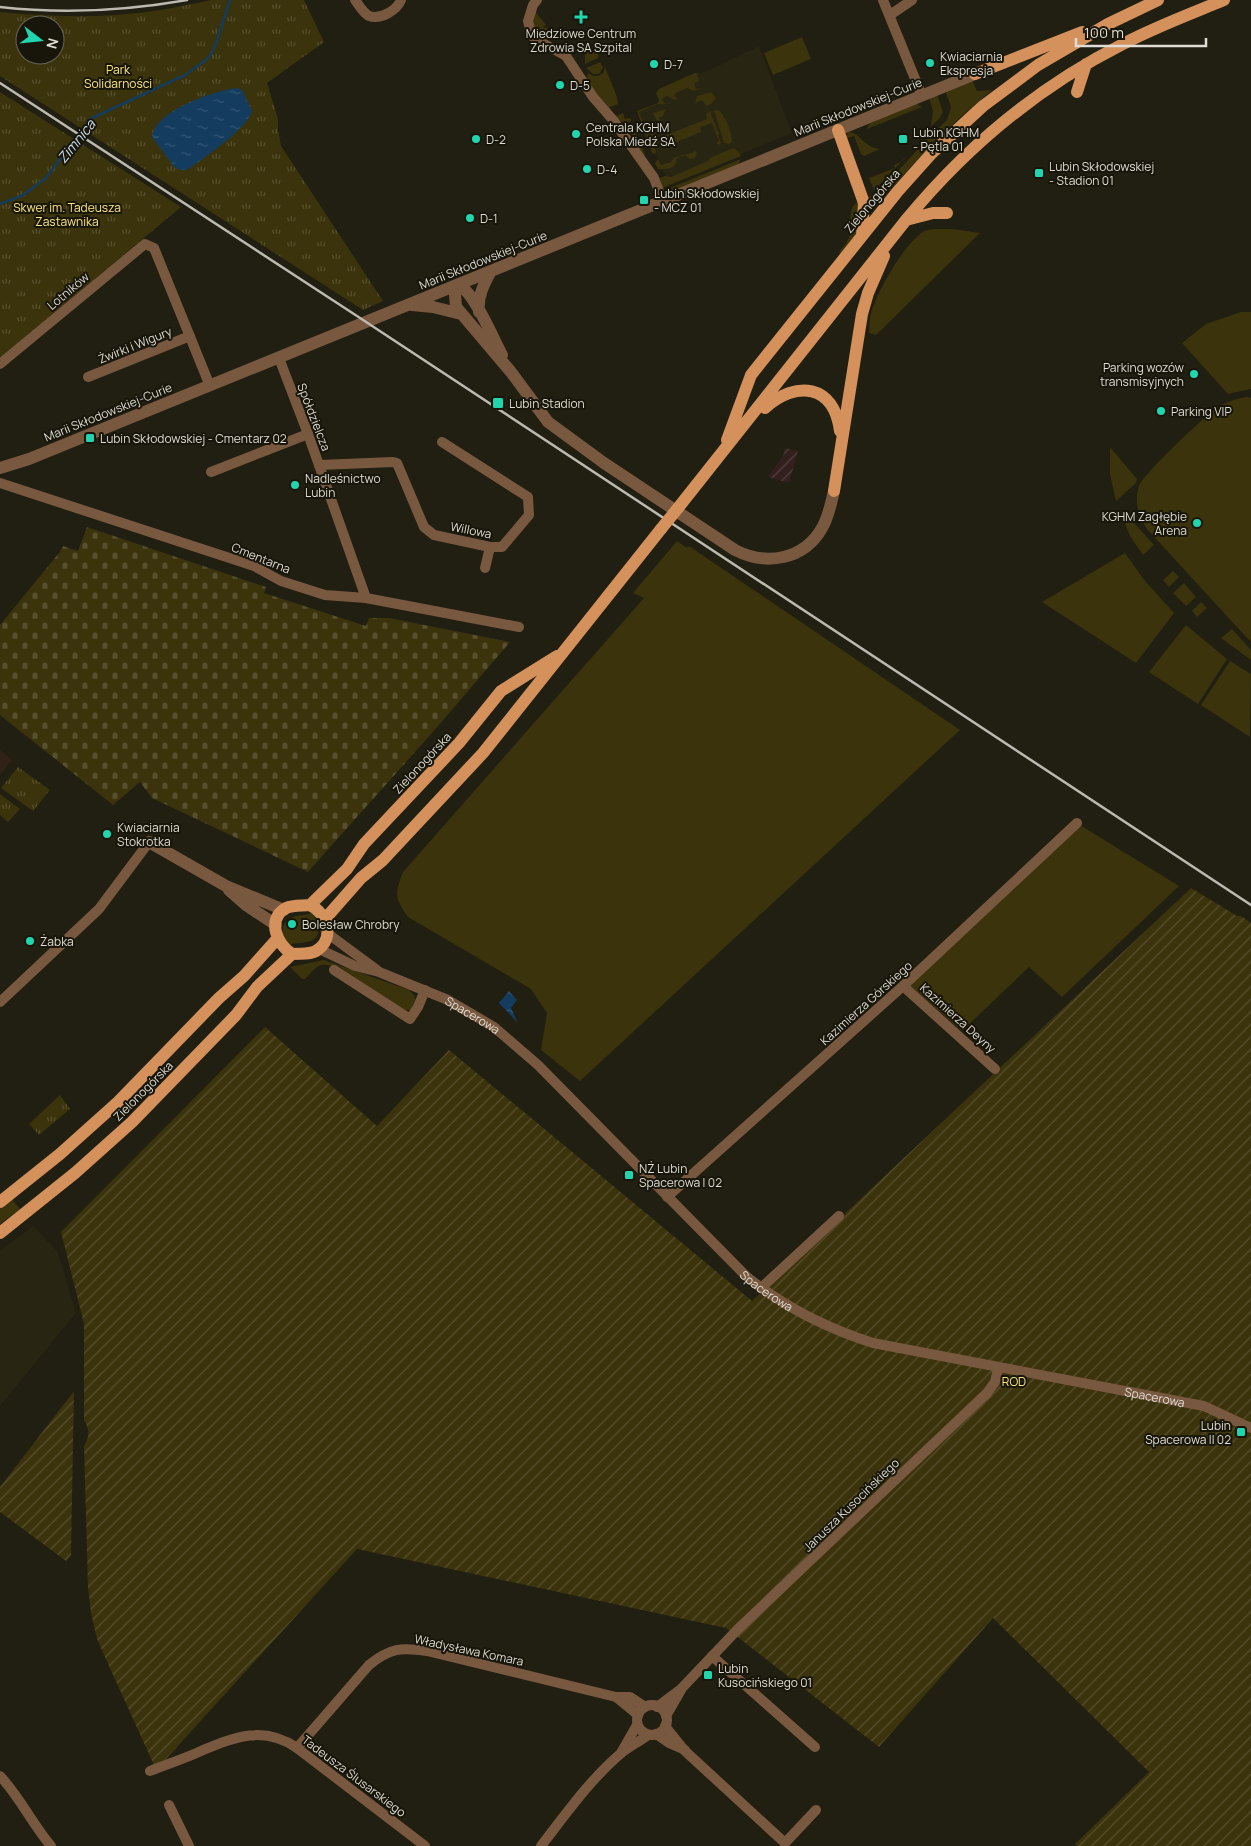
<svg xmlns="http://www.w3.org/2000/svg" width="1251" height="1846" viewBox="0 0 1251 1846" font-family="Manrope,sans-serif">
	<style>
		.built { fill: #292513 }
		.industrial { fill: url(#industrial-furrows) }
		.education { fill: #302216 }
		.grass { fill: #3b330c }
		.cemetery { fill: url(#cemetery-stones) }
		.park { fill: url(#park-tufts); fill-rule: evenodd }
		.garden { fill: url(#garden-furrows) }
		.water { fill: url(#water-ripples) }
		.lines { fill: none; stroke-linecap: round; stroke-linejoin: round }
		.stream { stroke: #133c5f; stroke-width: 2.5 }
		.minor { stroke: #78583f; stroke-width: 10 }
		.tertiary { stroke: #78583f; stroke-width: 12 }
		.primary { stroke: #d4915b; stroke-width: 12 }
		.rail { stroke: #bcb9b1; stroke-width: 2.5 }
		.primary-bridge { stroke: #d4915b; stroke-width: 12 }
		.poi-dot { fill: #21d5af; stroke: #18150a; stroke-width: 2 }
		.labels { text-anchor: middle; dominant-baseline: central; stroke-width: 4; stroke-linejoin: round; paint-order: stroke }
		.poi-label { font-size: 12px; fill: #dedcd4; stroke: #18150a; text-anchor: start }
		.park-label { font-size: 12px; fill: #fae680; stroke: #18150a }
		.street-label { font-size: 12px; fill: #dedcd4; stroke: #18150a }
		.water-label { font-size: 14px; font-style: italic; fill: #ccdef0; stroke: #18150a }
	</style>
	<defs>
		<pattern id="industrial-furrows" width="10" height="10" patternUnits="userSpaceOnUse" patternTransform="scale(1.25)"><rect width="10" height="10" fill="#33201e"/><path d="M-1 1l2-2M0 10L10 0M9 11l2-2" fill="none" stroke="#50403e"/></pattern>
		<pattern id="cemetery-stones" width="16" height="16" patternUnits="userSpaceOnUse" patternTransform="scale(1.25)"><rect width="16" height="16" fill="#3b330c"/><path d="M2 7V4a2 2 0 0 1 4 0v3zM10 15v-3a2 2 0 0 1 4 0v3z" fill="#57502e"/></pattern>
		<pattern id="park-tufts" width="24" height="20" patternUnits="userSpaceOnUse" patternTransform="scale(1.25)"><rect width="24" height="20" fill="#3b330c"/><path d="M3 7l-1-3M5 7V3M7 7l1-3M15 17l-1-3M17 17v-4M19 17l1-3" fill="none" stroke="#57502e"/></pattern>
		<pattern id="garden-furrows" width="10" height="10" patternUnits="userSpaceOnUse" patternTransform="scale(1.25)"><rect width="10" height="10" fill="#3b330c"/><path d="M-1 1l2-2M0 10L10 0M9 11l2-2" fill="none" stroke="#57502e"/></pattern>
		<pattern id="water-ripples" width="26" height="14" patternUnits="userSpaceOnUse" patternTransform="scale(1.25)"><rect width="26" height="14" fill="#133c5f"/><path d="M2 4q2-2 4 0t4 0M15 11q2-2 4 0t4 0" fill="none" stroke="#355875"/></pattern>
	</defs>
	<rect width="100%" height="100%" fill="#211e12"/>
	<path class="built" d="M759 46 792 133 669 183 658 159 655 146 651 143 637 111 658 103 659 100 656 93 659 89 695 73 699 74 716 67Z
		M33 1226 58 1252 76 1313 0 1406V1251Z"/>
	<path class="industrial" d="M785 448 798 451 789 483 768 477 783 456Z"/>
	<path class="education" d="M0 750 12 760 0 775Z"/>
	<path class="grass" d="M534 10 546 25 543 27 544 28 547 27 548 42C533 32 529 29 534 10Z
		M802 37 811 59 773 75 764 53Z
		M589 50 598 54V58L585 64V55Z
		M600 62 603 67 599 74H593L586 68Z
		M605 67 617 97 618 104 608 108 587 82 589 81 587 77 588 73 593 76H598L603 73Z
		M695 73 699 74 697 75 699 81 694 83 696 89 702 88 694 91 687 88 676 93 674 96 678 99 675 100 667 96 663 98 662 100 666 104H657L639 112 648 135 655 133 658 137 649 145 637 111 658 103 659 100 656 93 659 89Z
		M972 80 977 91 992 90C948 126 910 166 873 210L871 209 867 198 880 191 928 138 947 120 951 107 945 90Z
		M711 92 716 98 711 104 706 106 702 100 695 103 697 96Z
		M937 94 943 112 939 119 931 126 933 111 929 98Z
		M912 104H917L922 107 867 129 869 124Z
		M666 109 663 116 659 118 661 123 659 125 653 113Z
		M718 110C725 114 732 133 732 142L729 144 724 143 715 113 712 111Z
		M711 111V115L719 134 718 135 721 143 720 145 716 143 719 141 712 123 700 127 701 132 669 145 667 141 655 146 656 154 652 153 650 147 659 138 707 119 706 114Z
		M623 113 625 119 631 118V121L627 123 629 129H635L645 155 644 158 631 141 633 136 623 122 619 121 616 116Z
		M848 132C862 133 862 147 880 149L864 156 861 154 854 136 845 139Z
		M733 148 739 152 741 156 662 188 660 178 665 176 671 177 708 161 710 158Z
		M694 150 697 153 695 158 690 159 685 155 676 159V164C672 169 664 170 658 169L655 163 658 159 661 165 671 162 674 158 686 154 693 153Z
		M905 157V158L874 190 869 178 895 168 894 165 901 162Z
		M741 159 738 165 675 191 665 190Z
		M860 200 856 234 841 254 839 252C842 248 847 243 849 238 854 226 844 208 860 200Z
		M934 229H952L980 233 876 335 869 333C870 326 869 320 871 313 877 292 904 244 923 232 925 230 930 230 934 229Z
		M1241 312H1251V389L1228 394 1182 343 1206 324Z
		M1247 397 1251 398V641L1246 637 1147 529C1138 515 1134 502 1139 486 1144 473 1205 416 1218 407 1228 401 1236 399 1247 397Z
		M1110 447 1137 479 1136 483 1116 501 1110 474Z
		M1120 511 1125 513 1154 545 1143 555 1130 536Z
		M677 541 687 548 689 546 960 730 580 1081 541 1050 547 1013 531 989 408 917C395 898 394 895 403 872L644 598 633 593Z
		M1125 553 1145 581 1174 613 1136 663 1042 602Z
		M1173 571 1179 577 1169 587 1163 580Z
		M1184 583 1196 597 1186 606 1173 593Z
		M1201 602 1207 608 1197 617 1192 611Z
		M1186 625 1227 659 1198 704 1149 672Z
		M1232 629 1251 650V660L1221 638Z
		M1230 661 1251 674 1250 737 1201 705Z
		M1080 825 1179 886 1062 997 1029 967 962 1031 910 986Z
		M311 913C321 921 323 939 307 942 301 944 296 942 290 945 281 938 279 924 291 918 298 914 305 916 311 913Z
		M324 960 409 990 414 995 416 1001 411 1010H404L338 966 336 968C319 960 316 968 305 979H302L290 967Z
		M11 1198 20 1209 0 1224V1206Z"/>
	<path class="cemetery" d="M87 527 266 587 264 593 366 626 369 618H389L510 642 439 725 308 872 152 798 140 782 113 805 0 715V625L59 553 63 546 78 551Z"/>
	<path class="park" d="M212 0H304L324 42 267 83 278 119V130L281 146 383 301 363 310 0 76V12C49 17 98 18 147 12 169 9 190 4 212 0ZM25 25H55V55H25Z
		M0 92 181 207 0 358Z
		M18 767 50 790 33 811 1 788Z
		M0 794 20 809 8 822 0 815Z
		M60 1095 70 1109 39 1135 29 1124Z"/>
	<path class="garden" d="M1191 888 1237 916H1241L1251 923V1846H1077L1075 1844 1149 1772 993 1618 879 1747 726 1628 357 1549 166 1759 154 1765 108 1664 97 1639 91 1613 88 1587 84 1446C90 1435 90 1431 84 1420V1324L61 1232 265 1027 377 1126 449 1050 752 1301Z
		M74 1391 71 1555 66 1561 0 1512V1487Z"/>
	<path class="water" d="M237 88 242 90 252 111C247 129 204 158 187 170H181L175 168 152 137C156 110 213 91 237 88Z
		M509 991 517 1000 511 1008 518 1023 499 1003Z"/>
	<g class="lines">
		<path class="stream" d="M0 204 23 195 46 178 90 119 185 75 206 60 211 54 215 46 230 0"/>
		<g class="minor">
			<path d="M355 0C359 5 363 13 369 16 381 20 397 10 401 0"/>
			<path d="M537 0 533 5 528 21 532 36 539 41 566 56 593 97 613 120 654 178 663 202"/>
			<path d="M883 0 922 96"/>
			<path d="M890 15 912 0"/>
			<path d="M279 358 308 434 366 598"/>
			<path d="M0 364 145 244 154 248 210 386"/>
			<path d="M88 377 190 336"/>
			<path d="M319 465 393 462 397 463 424 527 434 535 490 547H502L529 515 528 497 442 442"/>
			<path d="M211 472 308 434"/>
			<path d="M0 483 254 566 281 581 325 595 366 598 519 627"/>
			<path d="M485 568 490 547"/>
			<path d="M327 933 377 970"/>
			<path id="s1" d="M319 949 355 966 379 972 448 1000 494 1027 538 1065 746 1276C784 1307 826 1328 873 1343L1204 1406 1251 1428"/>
			<path d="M334 970 410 1019 418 1007 425 990"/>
			<path d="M903 986 995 1069"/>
			<path d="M0 1002 99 909 149 842"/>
			<path d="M667 1197 903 986 1077 823"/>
			<path d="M761 1288 839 1216"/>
			<path d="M712 1656 815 1747"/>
			<path d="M616 1697 638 1715"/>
			<circle cx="652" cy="1720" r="15"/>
			<path d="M657 1707 681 1689 738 1629 987 1393 995 1382 998 1368"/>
			<path d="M666 1716 681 1690"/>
			<path d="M665 1726 685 1751 785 1843 816 1810"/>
			<path d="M656 1734 669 1743 685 1750"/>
			<path d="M297 1748 369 1665C390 1648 401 1647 427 1651L616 1697H630L645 1707"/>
			<path d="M621 1753 637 1725"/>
			<path d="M150 1771C167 1764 184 1759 201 1751 235 1737 263 1725 297 1748L425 1846"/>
			<path d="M0 1776C20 1797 32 1824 51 1846"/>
			<path d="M169 1805 189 1846"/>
			<path d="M541 1846C566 1814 589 1781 619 1755 628 1747 639 1742 648 1735"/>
		</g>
		<path class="tertiary" d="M460 285 455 294 456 307 511 372 548 422 604 463 735 550C766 566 804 560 822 528 829 516 831 503 834 491
			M460 285C476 297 492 336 502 355
			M412 305 433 307 461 314
			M479 312C477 297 484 284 491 271
			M0 468 29 459 975 74
			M149 842 226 886 284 910
			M229 890 246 905 276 925"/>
		<path class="primary" d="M975 74 1082 32
			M1077 92 1086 64
			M838 130 864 203 862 235
			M906 220 933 213H947
			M765 408C796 380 834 384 840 431
			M727 440 751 375 898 191 932 153 983 106 1038 65 1108 24 1158 0
			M834 491 862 314 868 293 884 256
			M678 508 906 220C966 147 1038 87 1123 44 1155 27 1190 14 1224 0
			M310 905 347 869 364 844 459 743 501 691 557 656
			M310 905C327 913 336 939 316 951 309 955 300 953 292 954 277 945 266 919 286 908 293 905 303 906 310 905Z
			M325 919 361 878 383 860 483 753 661 529
			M0 1202 60 1154 118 1102 219 998 244 976 277 939
			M0 1233 75 1173 132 1122 236 1015 257 987 292 954"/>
		<path class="rail" d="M0 7C63 14 125 11 187 0
			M0 83 357 316 1251 905"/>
		<path class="primary-bridge" d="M661 529 678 508"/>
	</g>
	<g class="poi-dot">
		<path d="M578.5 9.5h5v5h5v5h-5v5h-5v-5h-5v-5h5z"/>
		<circle cx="930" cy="63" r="5"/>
		<circle cx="654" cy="64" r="5"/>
		<circle cx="560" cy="85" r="5"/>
		<circle cx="576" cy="134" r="5"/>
		<circle cx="476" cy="139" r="5"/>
		<rect x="898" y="134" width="10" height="10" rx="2.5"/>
		<circle cx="587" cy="169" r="5"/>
		<rect x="1034" y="168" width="10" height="10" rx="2.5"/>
		<rect x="639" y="195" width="10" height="10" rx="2.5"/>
		<circle cx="470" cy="218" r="5"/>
		<circle cx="1194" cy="374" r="5"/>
		<rect x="492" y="397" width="12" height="12" rx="2.5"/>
		<circle cx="1161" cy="411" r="5"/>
		<rect x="85" y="433" width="10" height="10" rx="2.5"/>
		<circle cx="295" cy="485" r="5"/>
		<circle cx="1197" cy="523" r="5"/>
		<circle cx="107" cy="834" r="5"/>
		<circle cx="292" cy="924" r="5"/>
		<circle cx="30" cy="941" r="5"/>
		<rect x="624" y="1170" width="10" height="10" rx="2.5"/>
		<rect x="1236" y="1427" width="10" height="10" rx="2.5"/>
		<rect x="703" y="1670" width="10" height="10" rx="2.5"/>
	</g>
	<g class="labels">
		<g class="poi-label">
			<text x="581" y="33" text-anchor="middle">Miedziowe Centrum<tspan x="581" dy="14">Zdrowia SA Szpital</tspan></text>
			<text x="940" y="56">Kwiaciarnia<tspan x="940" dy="14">Ekspresja</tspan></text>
			<text x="664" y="64">D-7</text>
			<text x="570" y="85">D-5</text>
			<text x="586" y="127">Centrala KGHM<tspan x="586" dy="14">Polska Miedź SA</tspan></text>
			<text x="913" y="132">Lubin KGHM<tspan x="913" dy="14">- Pętla 01</tspan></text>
			<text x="486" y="139">D-2</text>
			<text x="1049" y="166">Lubin Skłodowskiej<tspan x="1049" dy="14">- Stadion 01</tspan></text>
			<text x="597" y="169">D-4</text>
			<text x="654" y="193">Lubin Skłodowskiej<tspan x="654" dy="14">- MCZ 01</tspan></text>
			<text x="480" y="218">D-1</text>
			<text x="1184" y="367" text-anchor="end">Parking wozów<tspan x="1184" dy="14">transmisyjnych</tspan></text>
			<text x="509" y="403">Lubin Stadion</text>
			<text x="1171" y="411">Parking VIP</text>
			<text x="100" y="438">Lubin Skłodowskiej - Cmentarz 02</text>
			<text x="305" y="478">Nadleśnictwo<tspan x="305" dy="14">Lubin</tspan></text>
			<text x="1187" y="516" text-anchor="end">KGHM Zagłębie<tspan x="1187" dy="14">Arena</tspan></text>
			<text x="117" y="827">Kwiaciarnia<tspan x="117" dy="14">Stokrotka</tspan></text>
			<text x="302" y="924">Bolesław Chrobry</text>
			<text x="40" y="941">Żabka</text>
			<text x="639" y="1168">NŻ Lubin<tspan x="639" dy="14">Spacerowa I 02</tspan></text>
			<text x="1231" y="1425" text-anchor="end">Lubin<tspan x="1231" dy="14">Spacerowa II 02</tspan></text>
			<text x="718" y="1668">Lubin<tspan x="718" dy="14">Kusocińskiego 01</tspan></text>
		</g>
		<g class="park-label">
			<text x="118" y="69">Park<tspan x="118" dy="14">Solidarności</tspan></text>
			<text x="67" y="207">Skwer im. Tadeusza<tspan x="67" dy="14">Zastawnika</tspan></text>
			<text x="1014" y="1381">ROD</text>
		</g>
		<g class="street-label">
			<text transform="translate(858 107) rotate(-22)">Marii Skłodowskiej-Curie</text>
			<text transform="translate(872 201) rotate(-50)">Zielonogórska</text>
			<text transform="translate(483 260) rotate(-22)">Marii Skłodowskiej-Curie</text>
			<text transform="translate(68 291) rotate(-40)">Lotników</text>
			<text transform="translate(135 345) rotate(-22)">Żwirki i Wigury</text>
			<text transform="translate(108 412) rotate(-22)">Marii Skłodowskiej-Curie</text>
			<text transform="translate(314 417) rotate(69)">Spółdzielcza</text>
			<text transform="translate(471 530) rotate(11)">Willowa</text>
			<text transform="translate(261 558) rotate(22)">Cmentarna</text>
			<text transform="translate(422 763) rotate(-47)">Zielonogórska</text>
			<text transform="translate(866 1003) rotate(-42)">Kazimierza Górskiego</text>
			<text stroke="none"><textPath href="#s1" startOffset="168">Spacerowa</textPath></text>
			<text transform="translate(958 1018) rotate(42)">Kazimierza Deyny</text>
			<text transform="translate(143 1091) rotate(-45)">Zielonogórska</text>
			<text stroke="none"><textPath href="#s1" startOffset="572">Spacerowa</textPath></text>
			<text stroke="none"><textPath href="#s1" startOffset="978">Spacerowa</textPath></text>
			<text transform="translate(851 1505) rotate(-44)">Janusza Kusocińskiego</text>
			<text transform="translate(469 1650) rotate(12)">Władysława Komara</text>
			<text transform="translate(354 1776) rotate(37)">Tadeusza Ślusarskiego</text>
		</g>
		<g class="water-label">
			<text transform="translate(76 141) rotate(-51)">Zimnica</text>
		</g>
	</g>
	<g transform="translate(40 40) rotate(106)"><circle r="24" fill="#18150a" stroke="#67655b"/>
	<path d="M0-4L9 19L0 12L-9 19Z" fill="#21d5af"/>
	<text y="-8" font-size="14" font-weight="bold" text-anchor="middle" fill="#dedcd4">N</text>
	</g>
	<path d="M1076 38v8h130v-8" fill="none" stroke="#dedcd4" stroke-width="2.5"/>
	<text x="1084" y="38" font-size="15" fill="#dedcd4" stroke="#18150a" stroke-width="4" paint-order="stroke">100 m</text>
</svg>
